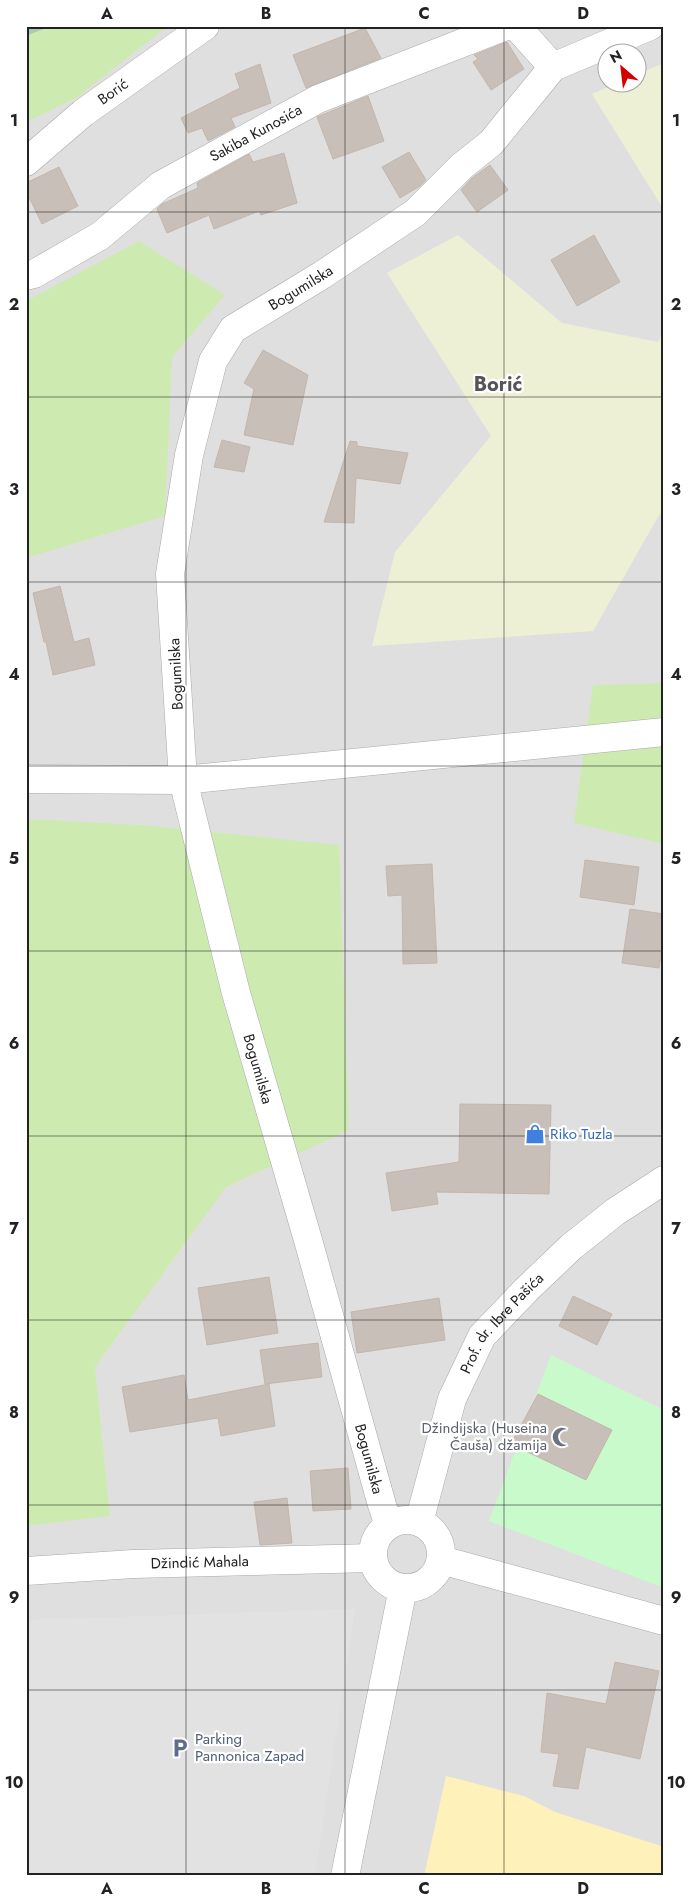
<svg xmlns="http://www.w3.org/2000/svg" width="690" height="1902" viewBox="0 0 690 1902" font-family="Jost,sans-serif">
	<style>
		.residential { fill: #e0dfdf; fill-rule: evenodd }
		.farmland { fill: #eef0d5 }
		.grass { fill: #cdebb0 }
		.sand { fill: #fff1ba }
		.cemetery { fill: #aacbaf }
		.park { fill: #c8facc }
		.parking { fill: #e2e2e2 }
		.building { fill: #c7bfb8; stroke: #c4b6ab }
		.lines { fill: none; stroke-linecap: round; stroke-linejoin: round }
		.minor-casing { stroke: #a9a9a9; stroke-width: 29 }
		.tertiary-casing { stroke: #a9a9a9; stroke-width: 29 }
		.minor { stroke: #fff; stroke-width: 28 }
		.tertiary { stroke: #fff; stroke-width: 28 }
		.grid { fill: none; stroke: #222; stroke-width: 1; stroke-opacity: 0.55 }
		.labels { text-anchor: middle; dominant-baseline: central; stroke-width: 4.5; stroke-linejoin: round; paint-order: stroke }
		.street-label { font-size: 15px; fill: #222; stroke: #fff }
		.shop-label { font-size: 15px; fill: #366cbe; stroke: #fff; text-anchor: start }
		.worship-label { font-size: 15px; fill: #5b616d; stroke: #fff; text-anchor: end }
		.service-label { font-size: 15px; fill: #4e5e75; stroke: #fff; text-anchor: start }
		.district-label { font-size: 20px; font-weight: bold; fill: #555; stroke: #fff }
		.neatline { fill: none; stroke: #222; stroke-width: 2 }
		.grid-label { font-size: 16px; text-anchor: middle; font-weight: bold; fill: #222 }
	</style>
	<rect width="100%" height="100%" fill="#f2efe9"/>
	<path class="residential" d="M26 26H664V1876H26ZM608 52H638V82H608Z"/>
	<path class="farmland" d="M664 63V210L592 94 618 83 638 82V74Z
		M458 235 562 323 658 342 664 329V514L659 515 593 631 372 646 395 552 491 436 387 273Z"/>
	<path class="grass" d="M51 26H168L76 98 26 122V36Z
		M139 241 225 295 172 357 165 516 26 558V301Z
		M664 683V844L574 823 593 685Z
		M26 819 143 825 339 845 349 1130 226 1187 95 1367 110 1516 26 1526Z"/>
	<path class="sand" d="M446 1776 524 1796 555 1812 664 1847V1876H424Z"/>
	<path class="cemetery" d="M26 26H51L26 36Z"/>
	<path class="park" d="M551 1355 664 1410V1588L489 1521Z"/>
	<path class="parking" d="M355 1609 315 1876H26V1620Z"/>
	<path class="building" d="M365 28 381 58 306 88 293 55Z
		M507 42 524 69 491 90 473 62 478 59 474 55Z
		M260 64 271 103 231 118 235 127 208 141 202 128 188 133 181 118 240 88 235 74Z
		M368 96 384 141 333 159 317 117Z
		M409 152 426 180 420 186 400 198 382 167Z
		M284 153 297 203 261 215 259 211 214 229 209 215 167 233 157 209 162 204 198 188 197 183 249 154 253 162Z
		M490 165 508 190 477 212 461 190 472 178Z
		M59 167 78 206 42 224 26 191V183Z
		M594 235 620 282 577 306 551 260Z
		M263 350 308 375 293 445 244 435 254 389 244 383Z
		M222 440 250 447 244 472 214 467Z
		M350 441 357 442V446L408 453 400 484 356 478 354 523 324 522Z
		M60 586 74 642 89 638 95 665 53 675 46 642H44L33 593Z
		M585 860 639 867 634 905 580 897Z
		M432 864 437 963 403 964 402 895 388 896 386 866Z
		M630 909 664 914V935L659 968 622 963Z
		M460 1104 551 1105 549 1194 436 1192 438 1204 392 1211 386 1173 459 1162Z
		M269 1277 278 1333 207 1345 198 1288Z
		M573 1296 612 1314 597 1345 559 1326Z
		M439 1298 445 1340 357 1353 351 1312Z
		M318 1343 322 1377 265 1384 260 1350Z
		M184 1375 188 1400 269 1384 275 1426 221 1436 218 1418 130 1432 122 1387Z
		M538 1394 612 1430 586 1480 511 1444Z
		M348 1468 351 1509 313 1511 310 1471Z
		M287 1498 292 1543 260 1545 254 1502Z
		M615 1662 659 1671 640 1759 586 1747 578 1789 553 1786 559 1754 541 1752 547 1693 606 1704Z"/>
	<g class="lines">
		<defs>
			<g id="minor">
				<path d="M516 26 553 67"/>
				<path id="s1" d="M26 162 83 113 205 26"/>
				<path id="s2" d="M26 276 34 274 100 236 161 185 318 99 506 26"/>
				<path d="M26 779 183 780 664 732"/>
				<path id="s3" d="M389 1525 382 1505 308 1240 236 993 183 780 170 574 189 455 213 361 233 329 322 275 415 213 462 166 491 143 553 67 650 26"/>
				<path d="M441 1560 664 1621"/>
			</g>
			<g id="tertiary">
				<circle cx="407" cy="1554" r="34"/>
				<path id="s4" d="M419 1522 452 1399 482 1336 526 1290 571 1247 615 1212 664 1180"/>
				<path id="s5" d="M26 1571 133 1564 373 1558"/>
				<path d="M345 1876 403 1588"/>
			</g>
		</defs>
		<use href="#minor" class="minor-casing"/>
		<use href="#tertiary" class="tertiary-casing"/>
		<use href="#minor" class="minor"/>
		<use href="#tertiary" class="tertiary"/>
	</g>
	<path class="grid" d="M186 26V1876M345 26V1876M504 26V1876M26 212H664M26 397H664M26 582H664M26 766H664M26 951H664M26 1136H664M26 1320H664M26 1505H664M26 1690H664"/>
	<defs>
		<symbol id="shop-bare" viewBox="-9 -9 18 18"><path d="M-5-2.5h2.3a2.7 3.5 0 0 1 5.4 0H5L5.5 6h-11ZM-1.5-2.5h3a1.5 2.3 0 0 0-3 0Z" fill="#3f7fe0" stroke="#fff" stroke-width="2.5" paint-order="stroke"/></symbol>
		<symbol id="mosque-bare" viewBox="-9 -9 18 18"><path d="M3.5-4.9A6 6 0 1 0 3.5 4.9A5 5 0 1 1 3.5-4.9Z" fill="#6b7280" stroke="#fff" stroke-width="2.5" paint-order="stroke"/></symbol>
		<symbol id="parking-bare" viewBox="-9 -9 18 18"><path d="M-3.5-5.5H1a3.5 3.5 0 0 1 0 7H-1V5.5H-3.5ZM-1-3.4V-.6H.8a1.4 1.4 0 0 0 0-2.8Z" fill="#5c6f8a" stroke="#fff" stroke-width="2.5" paint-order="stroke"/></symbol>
	</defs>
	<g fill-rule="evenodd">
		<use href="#shop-bare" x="521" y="1120" width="28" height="28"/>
		<use href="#mosque-bare" x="548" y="1423" width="28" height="28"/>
		<use href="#parking-bare" x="166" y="1734" width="28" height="28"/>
	</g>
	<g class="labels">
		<g class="street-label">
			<text stroke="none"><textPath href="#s1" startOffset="112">Borić</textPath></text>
			<text stroke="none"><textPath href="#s2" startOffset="272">Sakiba Kunosića</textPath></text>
			<text stroke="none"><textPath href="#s3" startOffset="1314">Bogumilska</textPath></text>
			<text transform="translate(176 674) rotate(-93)">Bogumilska</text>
			<text transform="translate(258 1069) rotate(74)">Bogumilska</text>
			<text stroke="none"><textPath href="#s4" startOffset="219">Prof. dr. Ibre Pašića</textPath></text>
			<text transform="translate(369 1459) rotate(75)">Bogumilska</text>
			<text stroke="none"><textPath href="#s5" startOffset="174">Džindić Mahala</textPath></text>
		</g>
		<g class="shop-label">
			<text x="550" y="1134">Riko Tuzla</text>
		</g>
		<g class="worship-label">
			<text x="547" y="1428">Džindijska (Huseina<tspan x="547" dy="17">Čauša) džamija</tspan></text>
		</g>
		<g class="service-label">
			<text x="195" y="1739">Parking<tspan x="195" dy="17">Pannonica Zapad</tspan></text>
		</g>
		<g class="district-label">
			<text x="498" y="384">Borić</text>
		</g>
	</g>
	<rect width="690" height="1902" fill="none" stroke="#ffffff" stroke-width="55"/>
	<g transform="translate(622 68) rotate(332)"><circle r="24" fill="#ffffff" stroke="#a7a7a7"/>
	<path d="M0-4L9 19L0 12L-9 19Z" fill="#d40000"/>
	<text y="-8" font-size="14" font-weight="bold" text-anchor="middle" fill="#222222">N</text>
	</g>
	<rect x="28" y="28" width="634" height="1846" class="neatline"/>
	<g class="grid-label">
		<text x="107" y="19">A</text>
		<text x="266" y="19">B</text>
		<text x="424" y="19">C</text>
		<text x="583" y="19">D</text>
		<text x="14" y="126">1</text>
		<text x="676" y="126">1</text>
		<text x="14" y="310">2</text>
		<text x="676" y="310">2</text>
		<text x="14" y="495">3</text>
		<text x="676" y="495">3</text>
		<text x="14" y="680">4</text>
		<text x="676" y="680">4</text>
		<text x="14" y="864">5</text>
		<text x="676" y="864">5</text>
		<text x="14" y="1049">6</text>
		<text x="676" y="1049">6</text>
		<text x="14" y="1234">7</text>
		<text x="676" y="1234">7</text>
		<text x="14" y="1418">8</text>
		<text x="676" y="1418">8</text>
		<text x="14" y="1603">9</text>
		<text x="676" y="1603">9</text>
		<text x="14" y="1788">10</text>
		<text x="676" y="1788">10</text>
		<text x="107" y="1894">A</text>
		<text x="266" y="1894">B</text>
		<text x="424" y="1894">C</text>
		<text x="583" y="1894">D</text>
	</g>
</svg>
